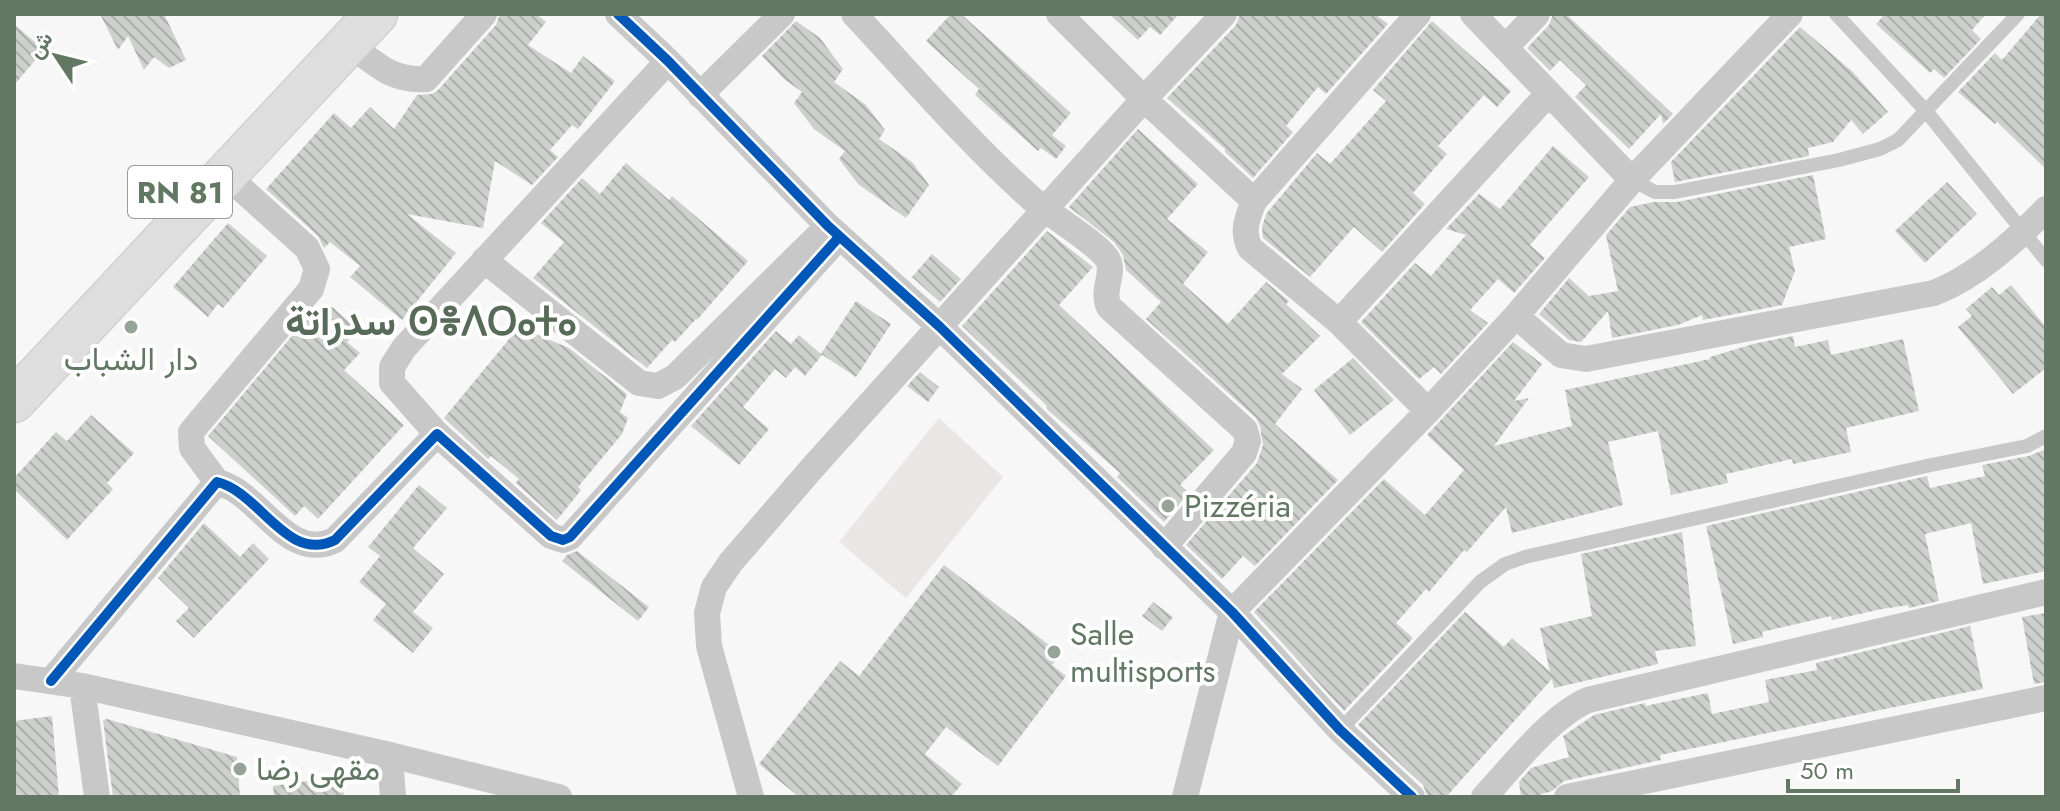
<svg xmlns="http://www.w3.org/2000/svg" width="2060" height="811" viewBox="0 0 2060 811" font-family="Jost,Vazirmatn,'Noto Sans Tifinagh',sans-serif">
	<style>
		.pitch { fill: #e9e6e5 }
		.building { fill: url(#building-back-hatch) }
		.lines { fill: none; stroke-linecap: round; stroke-linejoin: round }
		.primary-casing { stroke: #d0d2d0; stroke-width: 45 }
		.lane { stroke: #c7c8c7; stroke-width: 14 }
		.street { stroke: #c7c8c7; stroke-width: 26 }
		.primary { stroke: #dddedd; stroke-width: 42 }
		.cycleway-casing { stroke: #fff; stroke-width: 15 }
		.cycleway { stroke: #0057b8; stroke-width: 10 }
		.poi-dot { fill: #96a497; stroke: #fff; stroke-width: 3 }
		.labels { text-anchor: middle; dominant-baseline: central; stroke-width: 8; stroke-linejoin: round; paint-order: stroke }
		.shield { fill: #fff; stroke: #91a092; stroke-width: 2 }
		.shield-label { font-size: 30px; font-weight: bold; fill: #627863 }
		.poi-label { font-size: 32px; fill: #627863; stroke: #fff; text-anchor: start }
		.district-label { font-size: 40px; font-weight: bold; fill: #586a58; stroke: #fff }
	</style>
	<defs>
		<pattern id="building-back-hatch" width="6" height="6" patternUnits="userSpaceOnUse" patternTransform="scale(2)"><rect width="6" height="6" fill="#ced0ce"/><path d="M-1 5l2 2M0 0l6 6M5-1l2 2" fill="none" stroke="#abaeab"/></pattern>
	</defs>
	<rect width="100%" height="100%" fill="#f7f7f7"/>
	<path class="pitch" d="M939 418 1003 477 906 598 839 542Z"/>
	<path class="building" d="M100 14H164L186 60 169 68 154 57 144 70 128 36 118 50Z
		M500 14H536L546 22 528 45 571 73 583 56 615 81 578 129 572 125 550 150 558 157 532 185 495 161 483 228 407 214 456 253 402 320 350 277 360 266 330 242 324 248 318 236 266 189 334 113 351 128 370 107 394 129 417 95 432 94 438 90 496 25Z
		M951 14H961L1071 113 1052 135 1066 146 1056 159 1041 148 1038 151 975 95 979 89 926 41Z
		M1109 14H1179L1160 35 1150 27 1138 40Z
		M1240 14H1375L1388 24 1326 94 1318 87 1286 126 1293 132 1253 178 1225 152V149L1167 98 1236 25Z
		M1553 14H1566L1673 114 1663 124 1661 114 1629 149 1575 97 1586 85 1560 60 1550 71 1527 48 1549 25Z
		M1885 14H1986L1972 30 1981 39 1944 78 1934 69 1930 73 1876 24Z
		M2041 14H2046V169L1997 122 1995 124 1958 92 1995 53 2002 60Z
		M796 21 820 38 843 69 834 82 866 105 885 130 879 139 912 162 929 185 906 218 858 184 839 159 845 151 814 129 794 103 802 92 784 79 762 56Z
		M1432 21 1511 91 1497 107 1484 95 1438 146 1447 154 1413 193 1425 204 1382 252 1354 227 1310 277 1263 238 1262 227 1266 214 1317 153 1330 164 1386 101 1373 90Z
		M14 24 44 50 14 85Z
		M1800 27 1853 72 1888 112 1863 134 1851 120 1833 142 1808 148 1809 156 1675 182 1671 162Z
		M1138 129 1198 184 1167 219 1208 252 1183 284 1228 324 1266 282 1289 301 1286 304 1320 336 1282 374 1302 389 1275 424 1338 480 1255 566 1243 556 1222 579 1186 545 1257 463 1263 445 1260 426 1256 418 1146 319 1161 302 1126 270 1123 255 1114 242 1069 207Z
		M1553 146 1589 177 1530 245 1545 258 1514 293 1498 279 1470 310 1488 323 1441 374 1434 367 1419 379 1361 322 1415 263 1431 276 1466 235 1446 229 1479 194 1500 209Z
		M626 163 669 200 672 196 748 261 697 320 696 319 675 342 672 340 647 368 533 278 564 242 541 223 582 178 600 194Z
		M1813 175 1826 239 1789 247 1795 271 1782 305 1703 320 1702 315 1678 325 1612 338 1608 311 1581 342 1569 340 1539 314 1569 278 1589 296 1618 291 1606 235 1630 207 1654 202H1677Z
		M1947 182 1977 214 1925 263 1895 231Z
		M228 223 267 256 223 308 218 304 208 317 173 287Z
		M1047 231 1093 267 1059 305 1214 450 1180 485 1189 493 1164 522 1117 477 1120 473 1049 411 1046 408 1047 406 962 326Z
		M932 254 961 279 940 302 912 277Z
		M2011 285 2046 327V368L2013 394 1958 327 1972 316 1966 309 1992 287 1999 295Z
		M856 301 891 324 856 377 821 354Z
		M329 304 358 330 347 342 360 353 344 370 404 425 318 519 304 506 295 516 208 436 312 312 317 316Z
		M519 327 569 348 627 394 620 412 628 418 622 434 578 487 581 490 557 520 516 483 519 479 491 456 488 459 444 418Z
		M776 331 791 344 799 335 822 355 805 376 795 367 786 378 775 369 743 407 769 429 739 465 691 426Z
		M1793 336 1795 347 1828 340 1831 355 1903 339 1919 411 1846 428 1851 452 1793 464 1792 459 1726 474 1728 483 1671 495 1658 431 1608 442 1623 505 1512 533 1506 507 1467 552 1464 550 1429 592 1426 589 1396 623 1413 638 1344 711 1254 612 1384 479 1425 515 1464 470 1427 435 1513 342 1542 364 1514 401 1529 398 1494 446 1572 426 1565 390 1710 359V357L1753 344Z
		M1353 358 1394 400 1350 435 1314 390Z
		M920 372 939 387 928 402 907 386Z
		M91 415 134 453 107 483 113 489 67 540 14 489V478L56 432 67 441Z
		M2046 449V571L1983 584 1971 523 1925 534 1939 601 1909 608 1908 605 1882 609 1832 620 1831 616 1762 632 1763 637 1733 644 1706 526 1927 476 1930 488 1985 476 1982 465 2029 456Z
		M419 485 447 508 413 548 444 574 413 612 433 628 413 653 373 620 386 604 359 582 380 556 368 547Z
		M204 523 240 557 253 543 269 559 194 638 176 621 189 608 158 578Z
		M1682 532 1696 646 1655 651 1658 664 1554 688 1552 679 1446 797H1428L1423 785 1358 725 1465 612 1504 647 1512 638 1550 672 1540 628 1592 616 1581 554Z
		M577 551 649 607 638 621 562 561 567 555Z
		M944 565 1061 654 1052 665 1066 676 998 766 946 727 925 754 962 784 951 797H799L759 764 840 661 859 676Z
		M1153 602 1173 617 1162 631 1142 616Z
		M2046 613V682L2034 684 2022 617Z
		M1970 626 1983 689 1660 755 1661 760 1564 781 1552 791 1533 797H1521L1519 782 1531 768 1569 757 1563 736 1594 715 1645 703V706L1708 693 1712 714 1769 702 1765 680 1817 670 1816 663Z
		M52 716 59 797H14V721Z
		M107 719 237 757 240 797H113L103 720Z
		M342 776 344 797H274L273 786Z"/>
	<g class="lines">
		<defs>
			<path id="primary" d="M14 401 376 14"/>
		</defs>
		<use href="#primary" class="primary-casing"/>
		<path class="lane" d="M1836 14 1926 111 2046 260
			M1632 180 1655 192H1675L1839 160 1880 149 1898 140 2018 14
			M1340 730 1480 582 1505 564 1525 557 1931 465 2027 446 2046 436"/>
		<path class="street" d="M618 14 668 61 828 226 940 327 1232 612 1340 730 1412 797
			M854 14C912 76 968 142 1032 199 1048 214 1099 244 1108 260 1115 274 1101 289 1109 307L1245 430 1248 441 1244 453 1164 547
			M1059 14 1144 99 1254 201
			M1418 14 1254 201C1248 217 1241 231 1250 248L1339 322 1428 411
			M1473 14 1632 180
			M348 43C375 63 390 81 426 79L484 14
			M1506 47 1537 14
			M700 95 782 14
			M484 260 639 383 658 386 675 377 817 237
			M1516 316 1561 355 1586 359 1934 293C1977 276 2014 242 2046 209
			M1339 322 1549 93
			M437 434 392 383V367L404 348 668 61
			M217 482 192 448 191 432 311 289 317 269 307 248 226 175
			M14 676 82 686 390 755 559 797
			M51 681 217 482C260 492 287 564 335 540L437 434 551 536 563 540 570 537 839 237
			M82 686 97 797
			M390 755 393 797
			M751 797 709 646 707 613 714 587 731 562 814 466 1144 99 1224 14
			M1185 797 1232 612 1428 411 1516 316 1632 180 1790 14
			M1484 797C1511 768 1552 715 1588 700L2046 592
			M1567 797 2046 698"/>
		<use href="#primary" class="primary"/>
		<defs>
			<path id="cycleway" d="M618 14 668 61 828 226 940 327 1232 612 1340 730 1412 797
				M51 681 217 482C260 492 287 564 335 540L437 434 551 536 563 540 570 537 839 237"/>
		</defs>
		<use href="#cycleway" class="cycleway-casing"/>
		<use href="#cycleway" class="cycleway"/>
	</g>
	<g class="poi-dot">
		<circle cx="131" cy="327" r="8"/>
		<circle cx="1168" cy="506" r="8"/>
		<circle cx="1054" cy="652" r="8"/>
		<circle cx="240" cy="769" r="8"/>
	</g>
	<g class="labels">
		<rect class="shield" x="128" y="166" width="104" height="52" rx="6"/>
		<g class="shield-label">
			<text x="180" y="192">RN 81</text>
		</g>
		<g class="poi-label">
			<text x="131" y="359" text-anchor="middle">دار الشباب</text>
			<text x="1184" y="506">Pizzéria</text>
			<text x="1070" y="634">Salle<tspan x="1070" dy="37">multisports</tspan></text>
			<text x="256" y="769">مقهى رضا</text>
		</g>
		<g class="district-label">
			<text x="431" y="321">سدراتة ⵙⴻⴷⵔⴰⵜⴰ</text>
		</g>
	</g>
	<rect width="2060" height="811" fill="none" stroke="#627863" stroke-width="32"/>
	<g transform="translate(56 56) rotate(305)" stroke="#ffffff" stroke-width="6" paint-order="stroke">
	<path d="M0-6L14 30L0 20L-14 30Z" fill="#627863"/>
	<text y="-12" font-size="22" font-weight="bold" text-anchor="middle" fill="#627863">ش</text>
	</g>
	<path d="M1788 779v12h170v-12" fill="none" stroke="#627863" stroke-width="4"/>
	<text x="1800" y="779" font-size="24" fill="#627863" stroke="#ffffff" stroke-width="6" paint-order="stroke">50 m</text>
</svg>
